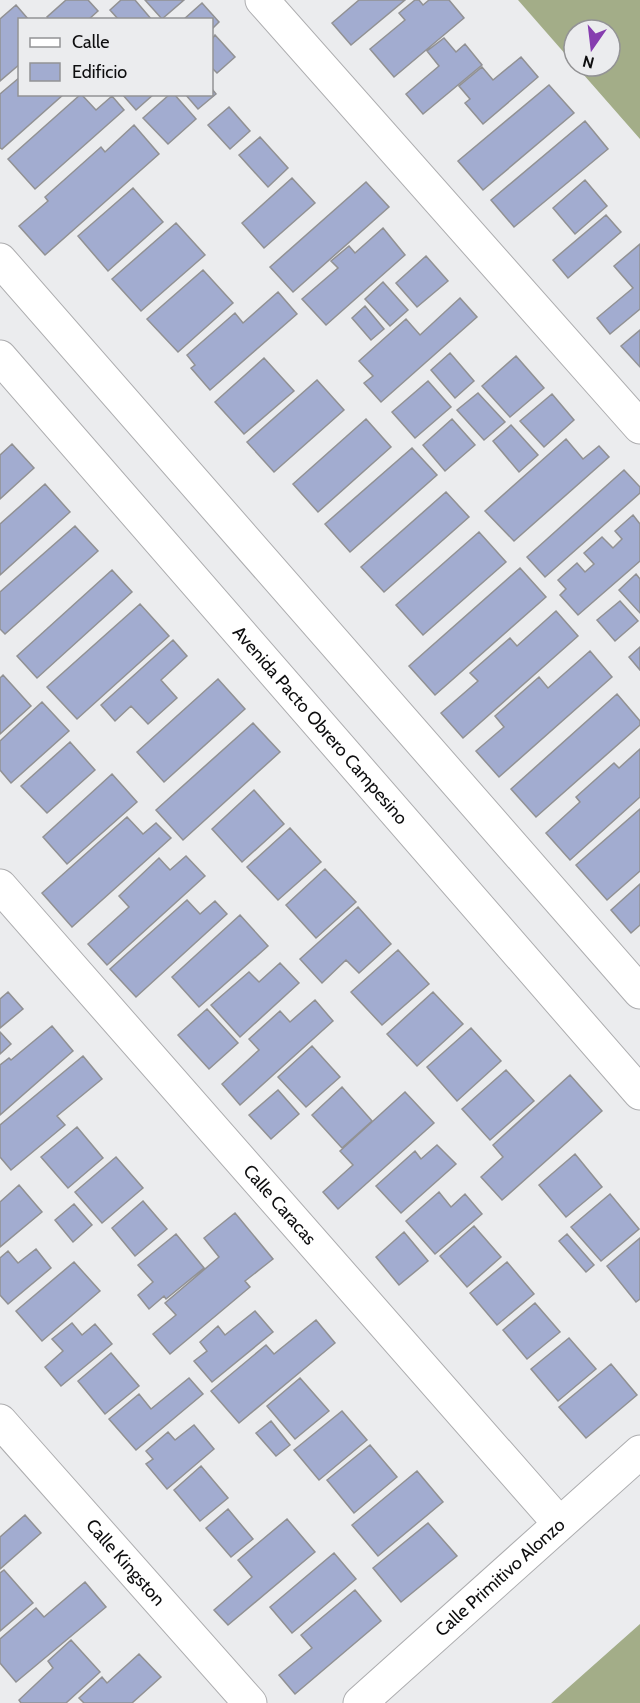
<svg xmlns="http://www.w3.org/2000/svg" width="640" height="1703" viewBox="0 0 640 1703" font-family="Cabin,sans-serif">
	<style>
		.forest { fill: #a3ad88 }
		.building { fill: #a2acd0; stroke: #919193; stroke-width: 1.5 }
		.lines { fill: none; stroke-linecap: round; stroke-linejoin: round }
		.street-casing { stroke: #adadaf; stroke-width: 35 }
		.street { stroke: #fff; stroke-width: 33 }
		.labels { text-anchor: middle; dominant-baseline: central; stroke-width: 6; stroke-linejoin: round; paint-order: stroke }
		.street-label { font-size: 18px; fill: #0e0e0f; stroke: #ebecee }
	</style>
	<rect width="100%" height="100%" fill="#ebecee"/>
	<path class="forest" d="M518 0H640V139L576 66H610V30H574V64Z
		M640 1624V1703H551Z"/>
	<path class="building" d="M66 0H88L98 11 88 20H49L47 17Z
		M121 0H135L152 20H119L110 10Z
		M145 0H184L162 19Z
		M359 0H405L351 45 332 23Z
		M415 0H419L423 5 429 0H449L464 18 394 77 370 49 405 20 399 13Z
		M202 3 219 22 212 29V20H183Z
		M16 5 29 20H20V64L0 81V19Z
		M215 35 235 57 217 73 212 68V39Z
		M444 38 456 52 465 44 482 65 423 114 406 94 439 66 427 51Z
		M521 57 538 77 483 124 465 103 470 99 459 86 482 67 493 80Z
		M20 77V94H64L2 149 0 148V94Z
		M549 85 574 113 483 190 458 161Z
		M212 89 216 94 198 109 185 94H212Z
		M81 94 96 110 112 96 124 110 35 189 8 159Z
		M122 94H154L136 110Z
		M170 94H174L196 119 168 144 143 118Z
		M229 107 250 131 230 149 208 125Z
		M585 121 608 149 514 227 491 200Z
		M134 125 159 154 45 255 19 226 48 201 45 197 101 147 105 152Z
		M260 137 288 168 268 187 239 155Z
		M292 178 315 203 264 248 242 223Z
		M585 180 607 206 575 234 553 208Z
		M366 182 389 207 293 292 270 267Z
		M133 188 163 222 108 271 78 236Z
		M606 215 621 232 568 278 553 260Z
		M176 223 205 255 141 311 112 279Z
		M383 228 405 255 326 325 302 299 338 268 331 261 349 246 355 253Z
		M640 244V309L610 334 597 318 633 288 614 266Z
		M426 256 448 281 417 307 396 283Z
		M203 270 233 303 178 352 147 319Z
		M383 282 408 310 390 326 365 299Z
		M278 292 297 314 210 390 191 368 195 365 187 355 235 313 243 323Z
		M460 298 477 317 381 402 364 383 373 376 359 361 406 319 420 335Z
		M365 306 384 329 371 340 352 318Z
		M640 330V367L621 346Z
		M450 353 474 381 455 398 431 370Z
		M516 356 544 388 510 417 482 386Z
		M264 358 294 391 244 434 215 402Z
		M317 380 344 410 274 472 247 442Z
		M428 381 451 407 415 438 392 412Z
		M478 393 505 422 484 440 457 410Z
		M552 394 574 420 544 447 520 421Z
		M366 419 391 447 318 512 293 484Z
		M452 419 475 445 445 471 423 445Z
		M511 425 538 455 519 472 493 441Z
		M566 439 583 459 599 446 609 457 514 541 485 511Z
		M12 444 34 468 0 499V455Z
		M412 448 437 475 350 552 325 524Z
		M624 470 640 487V493L545 577 527 557Z
		M45 484 70 512 0 575V524Z
		M446 492 469 517 384 592 361 567Z
		M633 515 640 524V561L578 615 560 595 566 589 558 580 577 563 585 572 594 564 584 553 602 537 613 548 622 539 615 531Z
		M75 526 98 551 5 634 0 629V592Z
		M479 532 506 562 423 635 396 605Z
		M520 568 546 597 435 695 409 666Z
		M112 570 132 592 37 678 17 656Z
		M636 574 640 579V613L619 590Z
		M620 601 638 621 615 641 597 620Z
		M140 604 169 636 77 719 47 687Z
		M556 611 578 636 463 738 441 713 478 681 470 673 510 638 517 646Z
		M173 640 187 656 161 680 177 698 148 724 131 706 115 721 101 705Z
		M640 647V670L629 657Z
		M590 651 612 677 499 777 476 751 504 727 495 716 539 677 548 688Z
		M3 675 31 706 0 734V678Z
		M218 679 245 709 164 782 137 752Z
		M617 694 640 721V725L536 817 511 789Z
		M42 702 69 731 11 783 0 770V741Z
		M253 723 280 752 183 840 156 810Z
		M70 742 95 770 47 813 21 786Z
		M640 749V797L570 860 546 833 580 802 576 797 614 763 619 768Z
		M112 774 137 802 67 864 43 837Z
		M254 790 284 824 242 862 212 829Z
		M640 809V871L607 900 576 865Z
		M127 817 143 834 156 823 171 838 72 927 42 893Z
		M290 828 321 862 278 900 247 867Z
		M186 856 205 876 107 965 88 944 129 907 119 896 159 858 170 870Z
		M325 869 356 902 316 938 286 905Z
		M640 884V925L631 933 611 910Z
		M187 900 200 914 215 901 227 914 136 997 110 969Z
		M358 907 391 944 359 973 346 960 322 983 300 959Z
		M240 915 268 946 199 1007 172 977Z
		M398 950 429 984 382 1025 351 992Z
		M280 963 299 983 240 1037 211 1005 249 972 259 982Z
		M8 992 23 1009 0 1028V999Z
		M433 992 463 1024 417 1066 387 1034Z
		M315 1000 333 1021 240 1105 222 1084 259 1050 249 1039 280 1011 290 1022Z
		M207 1009 238 1043 209 1069 178 1035Z
		M52 1026 73 1051 0 1115V1065L9 1058 11 1060Z
		M471 1028 501 1061 457 1101 427 1067Z
		M0 1032 11 1044 0 1054Z
		M312 1046 340 1077 306 1107 278 1077Z
		M83 1056 102 1079 57 1116 65 1125 11 1170 0 1157V1125Z
		M506 1070 534 1101 490 1140 462 1109Z
		M570 1075 602 1111 502 1200 481 1177 503 1157 493 1145Z
		M342 1087 372 1121 342 1148 312 1115Z
		M278 1090 299 1114 271 1139 249 1115Z
		M405 1092 434 1123 338 1209 323 1192 353 1165 340 1151Z
		M77 1127 103 1158 68 1188 41 1157Z
		M437 1145 456 1164 401 1213 376 1186 415 1151 421 1159Z
		M575 1154 602 1187 566 1217 539 1185Z
		M116 1157 143 1188 102 1223 75 1192Z
		M19 1185 42 1212 0 1247V1202Z
		M439 1192 451 1207 465 1194 482 1214 435 1254 406 1221Z
		M610 1194 639 1229 601 1261 571 1227Z
		M143 1201 167 1229 135 1256 112 1228Z
		M74 1204 92 1225 73 1242 55 1220Z
		M235 1213 273 1259 245 1281 250 1287 170 1354 153 1334 176 1315 165 1303 219 1257 204 1238Z
		M474 1226 501 1257 467 1287 440 1256Z
		M404 1232 428 1261 399 1285 376 1257Z
		M176 1234 204 1268 166 1299 164 1296 149 1309 138 1295 153 1282 138 1265Z
		M567 1234 594 1265 586 1272 559 1241Z
		M640 1238V1299L636 1302 607 1266Z
		M36 1249 51 1268 8 1304 0 1295V1258L8 1251 18 1263Z
		M74 1262 100 1291 42 1341 16 1311Z
		M507 1262 534 1294 497 1325 470 1293Z
		M535 1303 560 1332 527 1359 503 1330Z
		M255 1311 273 1332 212 1382 194 1361 207 1351 200 1342 218 1326 225 1335Z
		M316 1320 335 1343 239 1423 211 1391 266 1345 274 1354Z
		M72 1323 82 1335 95 1324 112 1344 61 1386 45 1367 63 1351 52 1339Z
		M569 1338 596 1369 558 1401 531 1369Z
		M111 1353 139 1386 105 1414 78 1381Z
		M611 1364 637 1395 586 1438 559 1407Z
		M189 1378 203 1394 136 1450 109 1419 139 1394 151 1409Z
		M300 1378 329 1411 295 1439 267 1406Z
		M342 1411 367 1440 319 1480 294 1450Z
		M271 1421 290 1445 276 1456 256 1433Z
		M194 1425 214 1449 167 1489 146 1464 153 1459 146 1451 168 1432 175 1440Z
		M370 1445 397 1477 354 1513 327 1480Z
		M201 1466 228 1498 200 1521 174 1490Z
		M417 1471 443 1502 378 1556 352 1525Z
		M228 1509 253 1539 231 1557 206 1528Z
		M25 1515 41 1533 0 1569V1537Z
		M287 1519 315 1552 228 1625 214 1610 252 1577 238 1560Z
		M428 1523 457 1556 401 1602 373 1568Z
		M334 1553 356 1579 292 1633 270 1607Z
		M4 1570 33 1603 0 1631V1573Z
		M85 1582 106 1607 16 1682 0 1663V1639L36 1608 44 1617Z
		M355 1590 381 1621 295 1694 279 1675 312 1648 301 1635Z
		M71 1640 100 1672 66 1703H21L19 1700 53 1668 48 1661Z
		M139 1654 161 1677 132 1703H84L79 1698 102 1677 107 1683Z"/>
	<g class="lines">
		<defs>
			<g id="street">
				<path d="M262 0 640 427"/>
				<path d="M0 260 640 992"/>
				<path id="s1" d="M0 357 640 1093"/>
				<path id="s2" d="M0 886 559 1523"/>
				<path id="s3" d="M0 1421 250 1703"/>
				<path id="s4" d="M360 1703 640 1452"/>
			</g>
		</defs>
		<use href="#street" class="street-casing"/>
		<use href="#street" class="street"/>
	</g>
	<g class="labels">
		<g class="street-label">
			<text stroke="none"><textPath href="#s1" startOffset="488">Avenida Pacto Obrero Campesino</textPath></text>
			<text stroke="none"><textPath href="#s2" startOffset="424">Calle Caracas</textPath></text>
			<text stroke="none"><textPath href="#s3" startOffset="189">Calle Kingston</textPath></text>
			<text stroke="none"><textPath href="#s4" startOffset="188">Calle Primitivo Alonzo</textPath></text>
		</g>
	</g>
	<rect x="18" y="18" width="195" height="78" fill="#ebecee" stroke="#939395" stroke-width="1.5"/>
	<rect x="30" y="38" width="30" height="9" fill="#ffffff" stroke="#939395" stroke-width="1.5"/>
	<text x="72" y="48" font-size="18" fill="#0e0e0f">Calle</text>
	<rect x="30" y="63" width="30" height="18" fill="#a2acd0" stroke="#939395" stroke-width="1.5"/>
	<text x="72" y="78" font-size="18" fill="#0e0e0f">Edificio</text>
	<g transform="translate(592 48) rotate(194)"><circle r="28" fill="#ebecee" stroke="#939395" stroke-width="1.5"/>
	<path d="M0-4.5L10 22L0 15L-10 22Z" fill="#863daf"/>
	<text y="-9" font-size="16" font-weight="bold" text-anchor="middle" fill="#0e0e0f">N</text>
	</g>
</svg>
